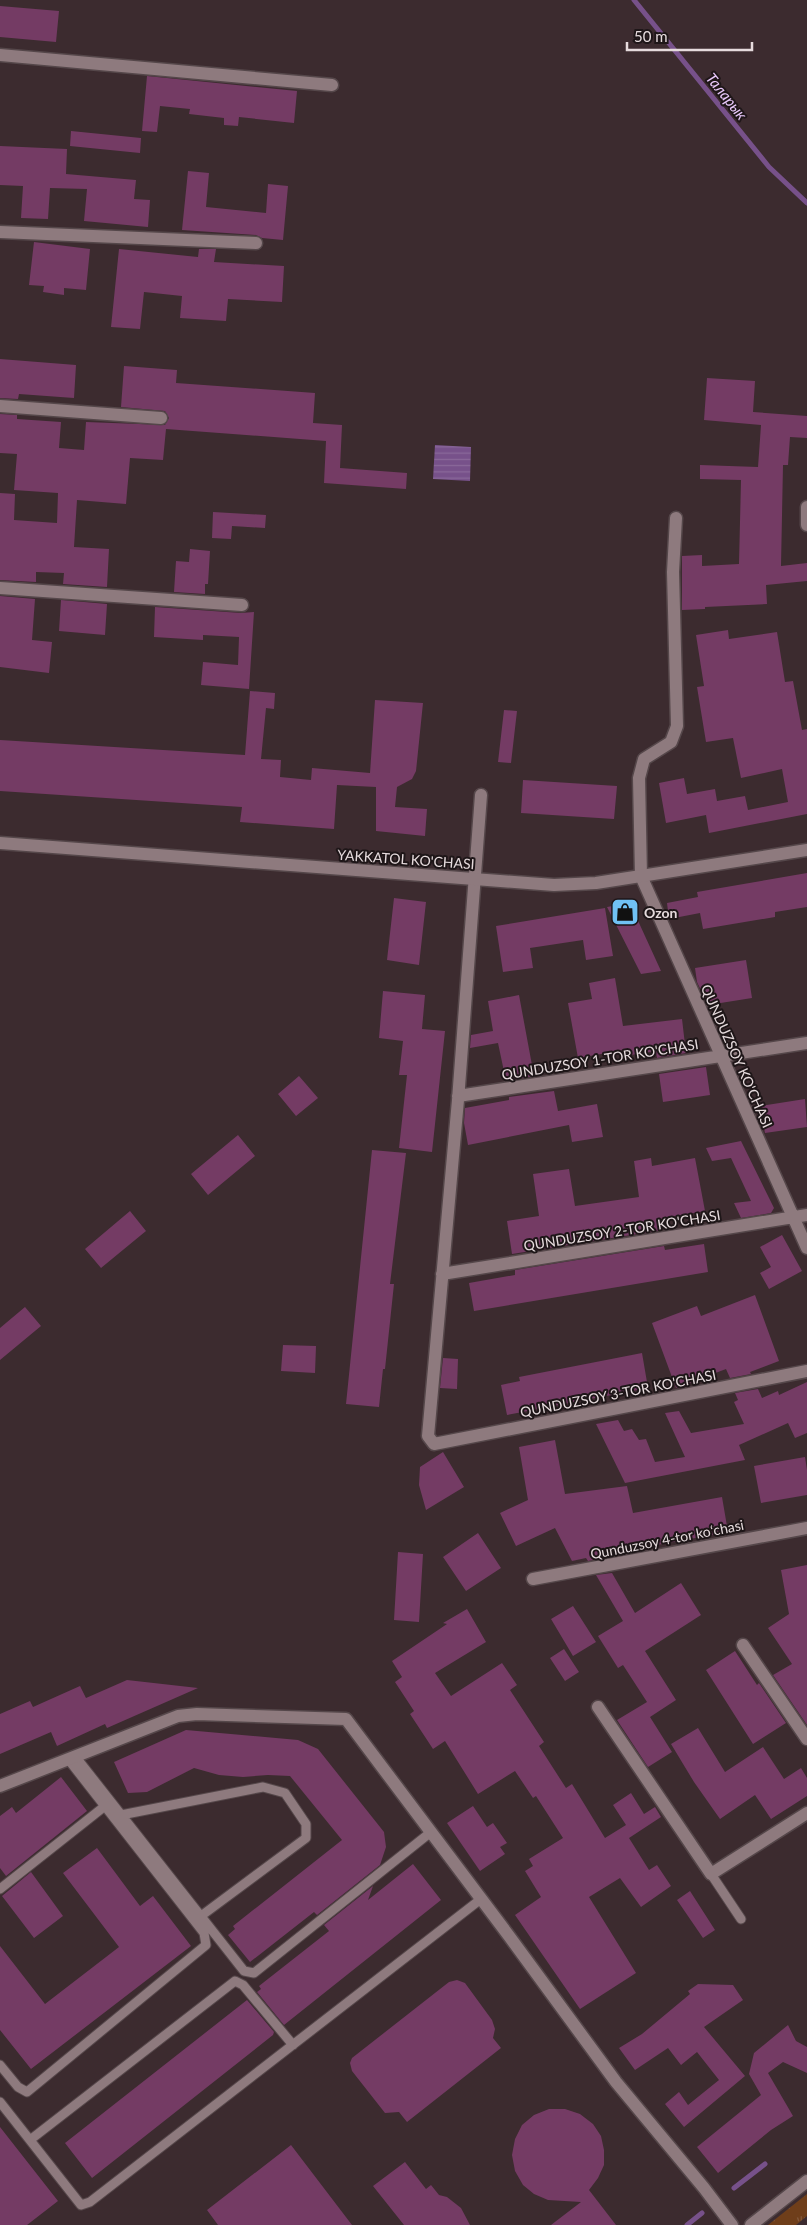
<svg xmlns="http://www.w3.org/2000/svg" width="807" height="2225" viewBox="0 0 807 2225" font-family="Lato,sans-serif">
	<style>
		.grass { fill: url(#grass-tufts) }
		.water { fill: url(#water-rules) }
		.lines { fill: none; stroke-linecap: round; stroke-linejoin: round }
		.stream { stroke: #77518a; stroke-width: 5 }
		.building { fill: #743b64 }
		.service-casing { stroke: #55474a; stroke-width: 11 }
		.minor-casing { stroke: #55474a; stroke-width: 15 }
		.tertiary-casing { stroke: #55474a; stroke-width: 15 }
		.secondary-casing { stroke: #55474a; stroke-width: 15 }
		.service { stroke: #8e7a7e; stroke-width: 9 }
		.minor { stroke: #8e7a7e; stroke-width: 12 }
		.tertiary { stroke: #8e7a7e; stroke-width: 12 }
		.secondary { stroke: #8e7a7e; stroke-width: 12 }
		.labels { text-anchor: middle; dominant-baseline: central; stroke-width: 4; stroke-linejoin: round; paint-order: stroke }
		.street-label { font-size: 14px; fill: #e6dbdd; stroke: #1e1618 }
		.poi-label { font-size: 14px; font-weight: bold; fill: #e6dbdd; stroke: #1e1618; text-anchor: start }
		.water-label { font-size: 15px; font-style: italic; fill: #ebcafd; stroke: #1e1618 }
	</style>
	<defs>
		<pattern id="grass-tufts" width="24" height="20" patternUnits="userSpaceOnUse" patternTransform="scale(1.25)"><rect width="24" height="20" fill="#6f3e1a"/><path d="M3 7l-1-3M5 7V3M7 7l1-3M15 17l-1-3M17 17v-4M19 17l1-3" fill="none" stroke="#84593b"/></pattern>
		<pattern id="water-rules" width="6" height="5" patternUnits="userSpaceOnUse" patternTransform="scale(1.25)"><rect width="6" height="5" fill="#77518a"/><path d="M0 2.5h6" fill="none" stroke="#8a699a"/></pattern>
	</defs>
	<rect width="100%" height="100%" fill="#3c2b2f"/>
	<path class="grass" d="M807 2194V2216L796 2225H768Z"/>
	<path class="water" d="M435 445 471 447 470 481 433 479Z"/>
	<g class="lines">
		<path class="stream" d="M634 0 769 167 807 203
			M734 2188 765 2164
			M687 2225 702 2213"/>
	</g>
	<path class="building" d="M0 6 59 11 56 42 0 37Z
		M147 76 297 91 294 123 239 117 238 126 224 125V118L189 114 190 109 160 106 157 132 142 131Z
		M71 131 141 138 140 153 70 146Z
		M0 146 67 149 66 174 136 180 134 199 150 200 148 227 84 221 87 189 50 188 48 219 21 218 23 186 0 185Z
		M188 171 209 173 206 207 266 213 268 184 288 186 283 240 262 238 256 235 182 230Z
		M34 242 90 249 86 290 64 288V295L43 292 44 286 29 285Z
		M119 249 198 257 199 249H216L214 262 284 266 282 302 228 299 226 321 180 318 182 296 144 292 140 329 111 327Z
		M0 359 76 365 74 398 19 394 18 399 0 398Z
		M124 366 177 370 176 383 315 393 313 423 342 425 340 468 407 473 406 489 324 483 326 441 166 429 163 460 130 458 126 504 77 500 74 547 109 549 107 587 63 584 64 573 36 572V582L0 580V493L15 494 14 520 57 523 58 493 14 490 17 454 0 453V414L17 415V419L61 422 59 448 84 450 86 422 165 425 169 418 165 411 121 407Z
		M707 378 755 381 753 412 807 416V438L790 437 788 465H783L781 566 807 563V581L766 585 767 604 705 607V609L682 610V556L702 555V566L739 564 741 480 700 479V465L758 467 761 425 704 420Z
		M213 512 266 515 265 528 232 526 231 539 212 538Z
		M190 549 210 551 208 584H205V594L174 592 176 561 189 562Z
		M0 596 35 599 32 640 52 642 49 673 0 667Z
		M61 600 107 604 105 635 59 631Z
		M155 607 241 613 254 612 249 689 201 685 203 662 238 665 239 637 203 635V640L154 637Z
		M728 630 729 639 777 632 785 682 793 681 802 730 807 729V814L709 833 706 815 666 823 659 783 684 778 687 794 715 789 717 801 745 796 748 810 788 802 782 769 741 778 733 738 706 742 697 687 704 686 696 635Z
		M250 691 275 693 274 709 266 708 261 759 281 760 280 777 311 780 312 768 370 773 375 700 423 703 416 771 412 779 397 787 395 807 427 809 425 836 376 831V787L337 785 334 829 240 822 242 807 0 791V740L245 755Z
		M504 710 517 711 511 763 498 762Z
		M523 780 617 786 614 819 521 813Z
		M807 873V907L775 912V917L703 929 700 913 669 919 667 903 698 897 697 892Z
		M394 898 426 902 419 965 387 960Z
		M624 904 634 912 661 971 641 974 607 907Z
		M605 908 613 956 586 960 583 940 563 943 530 948 533 968 503 972 496 926Z
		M746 960 752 998 708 1005 697 982 695 968Z
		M615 978 623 1026 682 1019 686 1053 657 1058 656 1051 631 1055 630 1049 578 1058 568 1003 592 999 589 983Z
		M383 991 425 995 422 1029 445 1031 432 1152 399 1148 407 1075H399L403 1041 379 1038Z
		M519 995 534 1076 506 1081 498 1043 470 1048 471 1035 493 1031 488 1001Z
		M706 1067 710 1095 663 1102 659 1074Z
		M299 1076 318 1098 296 1116 278 1094Z
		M554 1091 558 1111 597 1104 603 1137 572 1142 569 1125 468 1145 464 1123 465 1108 509 1100V1097Z
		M805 1099 807 1127 765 1133 760 1106Z
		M238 1135 255 1156 208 1195 191 1174Z
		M741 1141 774 1208 771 1213 741 1218 734 1203 751 1201 731 1158 712 1161 706 1148Z
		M372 1150 406 1153 390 1284H394L385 1369H383L379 1407 346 1404Z
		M651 1158 652 1166 695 1158 705 1211 660 1219 662 1230 512 1254 507 1221 539 1216 533 1174 569 1169 575 1206 639 1197 634 1161Z
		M130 1211 146 1231 101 1268 85 1249Z
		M782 1235 802 1271 769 1289 760 1273 771 1267 760 1247Z
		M704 1244 708 1272 474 1311 469 1283 515 1275V1270L664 1246 665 1250Z
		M755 1295 779 1361 750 1372 751 1374 730 1378 726 1369 676 1388 652 1323 697 1306 701 1316Z
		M25 1307 41 1326 0 1360V1328Z
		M283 1345 316 1346 315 1373 281 1371Z
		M642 1353 648 1388 507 1415 501 1385 520 1381 519 1377Z
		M443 1358 458 1359 457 1389 440 1388Z
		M807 1382V1433L795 1438 788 1423 739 1445 745 1460 625 1483 596 1424 618 1420 624 1431 632 1429 639 1440 646 1439 655 1462 685 1457 665 1413 679 1411 691 1433 744 1424 734 1402 738 1400 735 1393 758 1389 762 1398 778 1391 779 1395Z
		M555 1440 565 1494 627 1486 633 1513 722 1497 728 1532 602 1555 603 1558 588 1561 586 1558 572 1561 555 1528 516 1546 500 1513 528 1500 519 1447Z
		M443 1452 464 1487 426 1510 419 1485 420 1467Z
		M805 1457 807 1470V1495L761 1503 754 1466Z
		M478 1533 501 1568 466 1591 443 1557Z
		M398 1552 423 1554 419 1622 394 1620Z
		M807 1565V1725L773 1675 792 1664 768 1628 789 1614 781 1570Z
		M612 1573 635 1613 681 1583 701 1615 645 1651 676 1700 650 1717 672 1752 648 1767 617 1720 647 1702 623 1665 618 1668 598 1636 623 1621 596 1575Z
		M573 1606 596 1642 573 1656 551 1619Z
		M467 1609 486 1642 435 1673 451 1696 502 1663 517 1685 510 1690 544 1742 539 1746 566 1788 572 1784 605 1838 626 1825 613 1805 631 1793 644 1814 655 1807 661 1817 629 1838 649 1870 657 1865 671 1886 641 1907 620 1878 589 1897 636 1973 580 2009 515 1915 541 1897 525 1871 533 1866 529 1859 563 1838 536 1796 533 1798 515 1771 478 1794 445 1741 433 1749 410 1714 414 1711 395 1682 402 1677 392 1661 447 1624 443 1623Z
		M564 1649 579 1672 565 1681 550 1658Z
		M735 1651 757 1685 759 1683 786 1723 753 1744 706 1670Z
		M127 1680 198 1688 107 1728 105 1724 57 1746 51 1732 0 1754V1714L30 1701 33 1707 80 1686 86 1698Z
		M698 1728 725 1772 763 1747 784 1779 801 1768 807 1778V1796L771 1819 755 1795 720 1819 694 1782 671 1744Z
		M186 1730 298 1740 318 1749 384 1832 386 1847 380 1865 317 1915 314 1912 250 1962 228 1935 235 1929 233 1926 342 1840 290 1776 268 1775 243 1777 219 1775 194 1768 147 1792 128 1793 114 1762Z
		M61 1777 87 1811 6 1876 0 1868V1816L12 1807 16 1813Z
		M473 1806 487 1827 493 1823 507 1843 500 1847 505 1854 480 1871 447 1823Z
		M97 1848 140 1906 153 1896 191 1946 31 2069 0 2030V1946L45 2004 119 1947 63 1873Z
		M413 1864 441 1900 284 2025 257 1992 261 1989 259 1986 329 1931 324 1925 373 1886 368 1900Z
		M31 1872 63 1916 34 1938 2 1896Z
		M690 1891 715 1930 703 1938 677 1900Z
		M457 1980 465 1983 492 2020 495 2029 493 2038 501 2048 407 2122 399 2112 385 2113 352 2071 350 2063 352 2058 449 1982Z
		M698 1984 733 1985 743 2000 704 2027 745 2076 684 2127 665 2104 679 2092 688 2105 719 2080 697 2052 681 2065 668 2048 635 2070 619 2048 642 2034 690 1994 688 1991Z
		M247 2000 274 2032 273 2035 92 2178 65 2143Z
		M788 2025 796 2041 807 2047V2073L783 2062 768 2073 793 2116 771 2130 718 2173 697 2147 761 2095 749 2074 754 2053Z
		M549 2109H565L580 2114 593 2124 601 2136 604 2150V2165L598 2178 589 2190 616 2225H551L581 2202 548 2200 534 2194 523 2185 515 2171 512 2155 515 2139 522 2125 534 2115Z
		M0 2127 58 2201 27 2225H0Z
		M291 2145 352 2225H218L207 2210Z
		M405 2162 426 2189 431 2185 439 2195 447 2197 461 2208 470 2225H404L373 2186Z"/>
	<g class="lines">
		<defs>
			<path id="service" d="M75 1756 244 1971 254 1973 431 1832
				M121 1815 263 1787 285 1793 306 1824V1838L201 1916
				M711 1874 741 1919
				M0 1889 105 1806
				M0 2065 18 2087 27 2092 206 1945 204 1933 68 1759
				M0 2102 81 2205 90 2202 481 1899
				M30 2140 235 1981 243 1985 293 2045"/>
			<path id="minor" d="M0 55 332 85
				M0 232 256 243
				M0 406 161 418
				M807 507V525
				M676 518 673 572 677 726 671 742 644 759 639 778 641 876 807 1248
				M0 588 242 605
				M481 795 458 1100 428 1436 434 1444 807 1371
				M458 1096 807 1043
				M442 1274 807 1215
				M533 1579 807 1528
				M743 1645 807 1739
				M598 1707 711 1874 807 1813
				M0 1786 178 1716 197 1714 346 1719 509 1936 616 2082 704 2188 732 2225"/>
			<path id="tertiary" d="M0 843 554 885 596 883 807 850"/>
			<path id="secondary" d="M751 2225 807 2181"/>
		</defs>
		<use href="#service" class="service-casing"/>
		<use href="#minor" class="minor-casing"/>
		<use href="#tertiary" class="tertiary-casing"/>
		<use href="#secondary" class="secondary-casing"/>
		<use href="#service" class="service"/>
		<use href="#minor" class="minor"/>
		<use href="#tertiary" class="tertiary"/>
		<use href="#secondary" class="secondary"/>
	</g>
	<defs>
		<symbol id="shop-square" viewBox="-11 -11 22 22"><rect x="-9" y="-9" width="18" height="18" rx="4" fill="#70c1f4" stroke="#1e1618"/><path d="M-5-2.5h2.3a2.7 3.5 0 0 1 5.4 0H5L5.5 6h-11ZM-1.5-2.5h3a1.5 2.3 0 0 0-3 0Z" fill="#111"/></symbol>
	</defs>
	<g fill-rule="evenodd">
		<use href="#shop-square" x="609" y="896" width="32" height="32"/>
	</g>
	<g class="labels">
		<g class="street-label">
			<text transform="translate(406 859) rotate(4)">YAKKATOL KO'CHASI</text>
			<text transform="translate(737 1056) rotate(66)">QUNDUZSOY KO'CHASI</text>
			<text transform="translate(600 1059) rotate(-9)">QUNDUZSOY 1-TOR KO'CHASI</text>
			<text transform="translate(622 1230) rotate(-9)">QUNDUZSOY 2-TOR KO'CHASI</text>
			<text transform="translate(618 1393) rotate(-11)">QUNDUZSOY 3-TOR KO'CHASI</text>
			<text transform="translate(667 1539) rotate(-11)">Qunduzsoy 4-tor koʻchasi</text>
		</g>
		<g class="poi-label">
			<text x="644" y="912">Ozon</text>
		</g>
		<g class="water-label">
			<text transform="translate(727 96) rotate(51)">Таларык</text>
		</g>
	</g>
	<path d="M627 42v8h125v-8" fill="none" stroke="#e6dbdd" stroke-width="2.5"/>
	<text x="634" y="42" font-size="15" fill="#e6dbdd" stroke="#1e1618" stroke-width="4" paint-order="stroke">50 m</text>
</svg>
